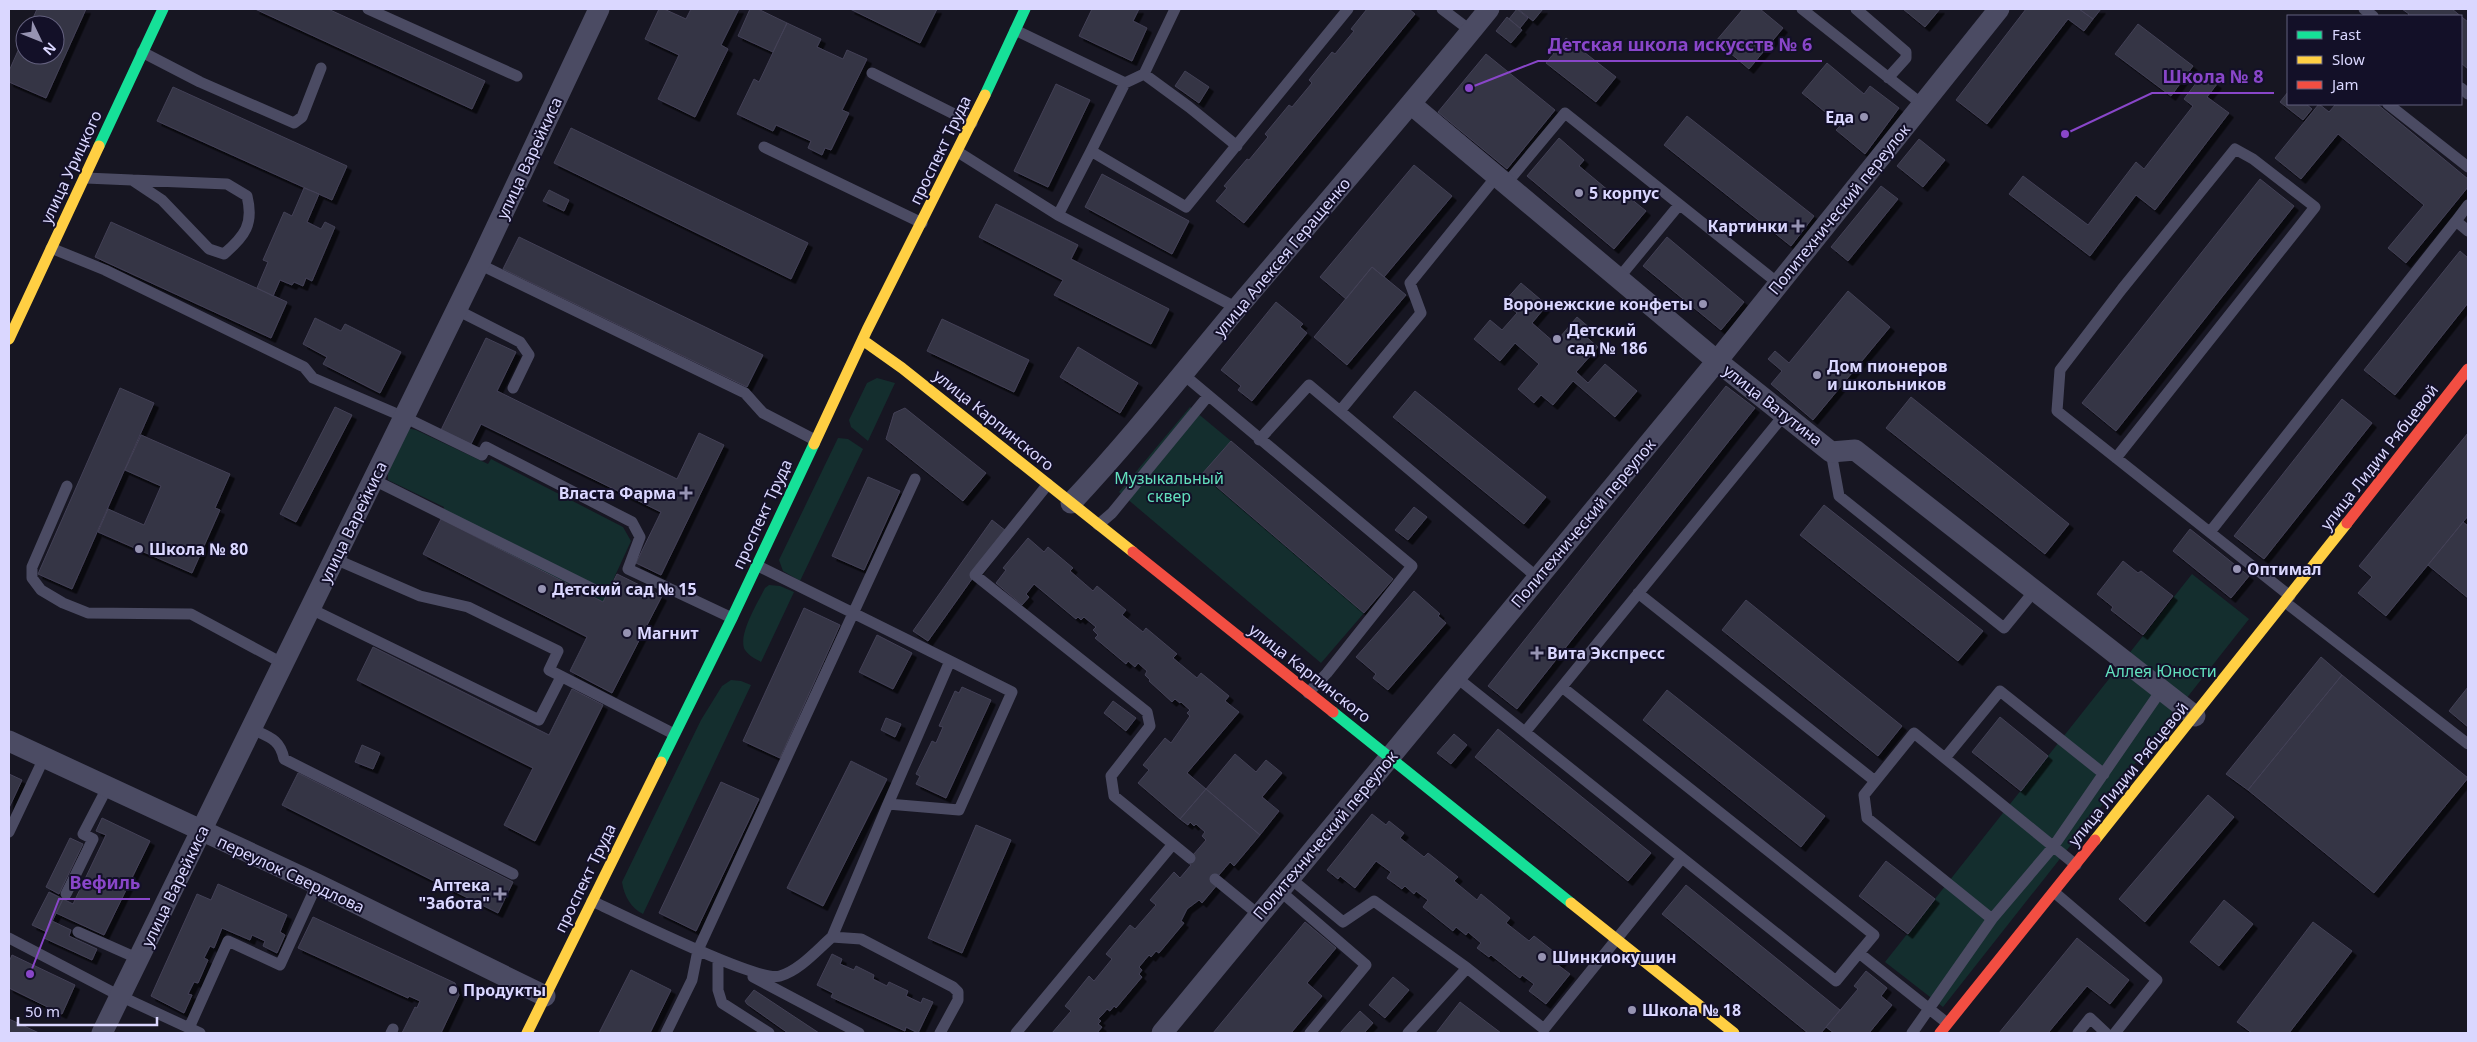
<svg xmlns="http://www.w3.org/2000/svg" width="2477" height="1042" viewBox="0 0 2477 1042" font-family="'Noto Sans',sans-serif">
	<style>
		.green { fill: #142e2e }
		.building { fill: #353444; stroke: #434156; filter: url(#shadow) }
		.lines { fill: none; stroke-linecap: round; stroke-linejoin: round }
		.lane { stroke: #4b4b63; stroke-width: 11 }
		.street { stroke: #4b4b63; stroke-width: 21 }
		.fast { stroke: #16e098; stroke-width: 11 }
		.slow { stroke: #ffcf43; stroke-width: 11 }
		.jam { stroke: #f24e42; stroke-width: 11 }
		.poi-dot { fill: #9693b2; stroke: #131028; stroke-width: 2 }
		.labels { text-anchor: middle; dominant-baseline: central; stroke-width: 4; stroke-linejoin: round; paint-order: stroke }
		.poi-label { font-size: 16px; font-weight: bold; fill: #dad7ff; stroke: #131028; text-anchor: start }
		.street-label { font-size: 16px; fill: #dad7ff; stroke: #131028 }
		.park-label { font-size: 16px; fill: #62e0bd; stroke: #131028 }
		.leader { fill: none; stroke: #8946c9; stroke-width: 2 }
		.callout-dot { fill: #8946c9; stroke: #131028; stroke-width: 2 }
		.callout-label { font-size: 18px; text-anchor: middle; font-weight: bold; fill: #8946c9; stroke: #131028; stroke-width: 4; stroke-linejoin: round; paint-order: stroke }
	</style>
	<defs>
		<filter id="shadow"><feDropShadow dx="4.5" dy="4.5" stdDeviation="0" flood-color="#0009"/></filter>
	</defs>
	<rect width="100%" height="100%" fill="#171622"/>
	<path class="green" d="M877 378 895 383 868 441 851 427 849 420 867 383Z
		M1190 407 1231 441 1202 475 1364 613 1321 663 1119 492Z
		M407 428 416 430 488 464 491 459 623 527 631 541 603 602 441 519 444 507 388 480V469Z
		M838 438 848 439 863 449 800 581 783 571 779 560Z
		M2192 574 2249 619 1943 1007 1885 962Z
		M769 585 780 586 794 592 761 662C756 659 749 656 745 650 737 636 758 602 765 588Z
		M731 680 741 681 751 685 643 914C631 908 624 896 622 882L701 720 722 686Z"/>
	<path class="building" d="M37 9H86L46 98 9 82V71L25 35V55H55V25H30Z
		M255 9H328L485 81 472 109Z
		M659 9H664L686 19 691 9H739L721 45 728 49 695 117 658 99 679 55 645 39Z
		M750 9H758L787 23 773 52 738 36Z
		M850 9H937L920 43Z
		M1092 9H1139L1133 21 1147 28 1132 61 1079 36Z
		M1367 9H1409L1415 14 1244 223 1216 201 1227 188 1224 186 1247 159 1249 160 1268 137 1265 134 1289 105 1292 107 1312 83 1309 80 1332 52 1335 54 1354 31 1351 29Z
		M1517 9 1528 18 1520 28 1509 19Z
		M1518 9H1543L1533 21Z
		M1743 9H1760L1783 28 1749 69 1716 41Z
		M1903 9H1940L1925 27Z
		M2026 9H2079L2093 19 2084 31 2068 19 1987 124 1956 100Z
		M2079 9H2101L2093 19Z
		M2402 9H2452L2468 22V69L2461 63V16H2407L2409 14Z
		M1507 17 1522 30 1511 43 1496 31Z
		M787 23 821 39 817 47 843 59 847 50 867 59 842 110 849 113 831 150 825 148 822 155 808 148 811 141 776 125 773 131 737 114 754 79 759 82Z
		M2138 24 2193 66 2171 96 2115 54Z
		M1566 38 1616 77 1596 102 1546 63Z
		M1486 54 1555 110 1507 169 1438 112Z
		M1827 63 1864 94 1870 86 1899 108 1865 154 1836 130 1841 125 1802 93Z
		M1185 71 1209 87 1199 103 1175 86Z
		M2203 74 2217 84 2207 97 2229 113 2155 210 2136 195 2090 256 2009 194 2023 176 2088 225 2136 162 2144 169 2193 106 2184 99Z
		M1056 84 1090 100 1048 187 1014 171Z
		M173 87 347 166 332 200 157 121Z
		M2288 92V104H2306L2312 109 2303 120 2280 102Z
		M2319 104 2329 112 2336 104H2377L2468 179V187L2406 263 2388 248 2424 205 2338 134 2301 179 2275 158Z
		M1687 116 1814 216 1791 246 1664 145Z
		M571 128 808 243 791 279 554 163Z
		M1559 138 1584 160 1579 166 1615 196 1620 190 1646 211 1614 249 1527 176Z
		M1919 139 1945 160 1923 187 1897 166Z
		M1414 165 1452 196 1384 277 1372 267 1346 299 1320 277Z
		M1102 174 1189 221 1172 254 1085 207Z
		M2260 179 2294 206 2116 431 2082 403Z
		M1881 186 1898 199 1848 261 1831 247Z
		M304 188 319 194 307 222 321 229 325 222 335 227 312 281 306 278 303 286 294 282 292 285 280 280 273 296 257 288 268 262 263 260 284 212 292 216Z
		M549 190 569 200 564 211 543 201Z
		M996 204 1078 245 1071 259 1169 309 1151 344 1054 295 1063 280 979 237Z
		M111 222 287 302 271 338 95 257Z
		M519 237 763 355 747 387 503 269Z
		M1667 237 1744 302 1721 330 1643 266Z
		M2460 251 2468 258V303L2395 395 2364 370Z
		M1372 267 1406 295 1347 365 1314 337Z
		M1521 283 1547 305 1532 323 1555 343 1577 317 1591 329 1585 336 1598 347 1576 372 1588 383 1605 364 1637 391 1615 417 1573 381 1553 405 1541 395 1534 403 1518 389 1539 364 1515 343 1500 361 1474 339 1490 320 1502 330 1517 313 1504 302Z
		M1848 291 1890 327 1813 420 1771 384 1782 371 1768 359 1775 351 1789 363Z
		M1276 302 1303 324 1300 327 1307 333 1252 401 1238 390 1241 386 1221 370Z
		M315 318 341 331 345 324 401 352 380 393 323 364 327 357 303 344Z
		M942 319 1029 360 1014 392 927 351Z
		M486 338 516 352 497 391 677 479 699 433 724 445 661 575 636 563 661 512 481 424 471 444 441 430Z
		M1078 347 1138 383 1120 413 1060 377Z
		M1726 386 1755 408 1517 709 1488 686Z
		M120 388 154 403 72 589 38 574Z
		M1415 391 1546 497 1524 524 1393 417Z
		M1911 397 2069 524 2045 554 1886 428Z
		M2342 399 2372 423 2264 559 2234 536Z
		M335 407 352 415 296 522 280 514Z
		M905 408 986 473 963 501 886 439 894 413Z
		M2468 433V516L2386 616 2358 593 2372 577 2359 566Z
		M141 435 230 474 215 508 220 510 192 573 98 532 108 509 144 525 161 486 125 470Z
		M1231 441 1393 579 1364 613 1202 474Z
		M868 477 900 491 864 570 832 556Z
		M1824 505 1983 631 1958 661 1800 535Z
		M1414 507 1427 517 1408 540 1395 530Z
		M441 519 603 602 617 574 662 596 612 693 570 671 587 637 423 554Z
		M992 520 1006 531 928 641 913 631Z
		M2463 522 2468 526V598L2428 565Z
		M2190 529 2249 576 2231 598 2173 551Z
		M1028 538 1044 552 1048 547 1073 568 1070 571 1093 591 1097 586 1126 610 1122 615 1143 632 1146 628 1177 654 1173 658 1197 678 1201 673 1229 696 1225 701 1239 712 1187 773 1206 789 1180 819 1138 783 1149 770 1143 765 1165 738 1171 743 1190 716 1187 713 1190 710 1181 702 1180 703 1175 699 1172 702 1149 681 1150 680 1145 675 1147 671 1138 663 1135 667 1128 661 1126 664 1095 638 1098 635 1093 630 1096 627 1084 617 1081 620 1078 617 1076 619 1034 584 1026 594 1029 597 1022 605 996 583 1006 570 1003 568Z
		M2123 561 2138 573 2141 571 2173 596 2143 635 2111 610 2113 607 2097 594Z
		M1414 591 1440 614 1438 616 1446 623 1388 690 1373 678 1376 674 1356 657Z
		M1746 600 1902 726 1878 756 1722 630Z
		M804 608 840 625 780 758 743 741Z
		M877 635 912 653 893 689 859 672Z
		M373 647 549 735 572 689 603 705 535 841 504 825 533 768 357 680Z
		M2321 657 2342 675 2248 790 2226 774Z
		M2342 675 2468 778 2374 893 2248 790Z
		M962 687 991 700 946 798 916 784 920 776 916 774 932 741 936 743 943 727 939 726 955 691 959 693Z
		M2468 687V727L2449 711Z
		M1667 690 1825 816 1801 847 1643 720Z
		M1113 701 1136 718 1126 731 1104 713Z
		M2000 717 2048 756 2021 791 1972 752Z
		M886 718 901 724 895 737 881 730Z
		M1498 729 1651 853 1628 881 1475 757Z
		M1454 734 1467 745 1451 764 1437 753Z
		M362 745 380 753 373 769 355 762Z
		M1235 754 1256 772 1266 760 1282 773 1262 797 1279 811 1260 835 1206 789Z
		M851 761 887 779 823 906 787 888Z
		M298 773 513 882 498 913 282 805Z
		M9 774 22 780 9 808Z
		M721 782 759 799 696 931 659 913Z
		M1206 789 1260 835 1234 866 1230 862 1213 882 1217 885 1202 903 1199 900 1187 909 1181 921 1184 923 1159 953 1156 951 1151 957 1149 955 1139 967 1142 970 1139 974 1142 977 1116 1008 1114 1006 1110 1011 1107 1009 1103 1014 1098 1019 1101 1021 1098 1024 1102 1027 1097 1033H1052L1071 1011 1065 1006 1089 976 1094 981 1112 959 1106 954 1130 925 1135 929 1156 905 1150 900 1174 872 1180 878 1191 865 1187 862 1206 840 1202 836 1205 832 1196 824 1194 826 1190 822 1188 825 1180 819Z
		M2208 795 2234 817 2145 922 2119 899Z
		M1372 814 1386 825 1389 821 1404 833 1400 838 1424 857 1428 853 1458 877 1454 881 1477 900 1481 894 1510 918 1506 923 1529 941 1534 936 1563 959 1558 965 1570 974 1546 1004 1529 991 1534 984 1522 975 1520 978 1491 955 1489 957 1477 948 1481 943 1468 932 1466 935 1456 927 1453 931 1423 907 1428 900 1416 891 1414 894 1405 886 1402 889 1387 878 1391 872 1376 861 1355 888 1340 876 1338 879 1327 870Z
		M102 818 150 841 104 935 56 913 63 899 73 904 106 835 96 831Z
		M976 825 1011 840 962 953 928 938Z
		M70 838 83 844 59 894 46 887Z
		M1886 861 1935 899 1908 934 1859 896Z
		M218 884 287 915 280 932 285 935 277 953 263 946 265 941 252 935 250 940 222 928 214 948 210 946 204 958 208 960 198 983 194 982 188 994 192 995 184 1013 151 996 197 894 211 900Z
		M1686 885 1840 1010 1821 1033H1808L1662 914Z
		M49 892 63 899 47 932 32 925Z
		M2224 900 2253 924 2219 966 2190 942Z
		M313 917 455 983 459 995 441 1033H402L415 1007 417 1008 420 1001 409 996 408 998 298 948Z
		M52 921 71 930 69 936 97 949 92 960 44 938Z
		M1305 922 1336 948 1307 983 1322 996 1291 1033H1213Z
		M2313 922 2352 951 2289 1033H2252L2237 1022Z
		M2077 938 2129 980 2110 1004 2087 986 2048 1033H1999Z
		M832 954 842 959 840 964 854 970 856 966 874 975 873 979 887 986 889 982 908 991 906 996 921 1003 923 998 933 1002 918 1033 906 1027 905 1031 831 997 833 993 817 985Z
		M12 955 75 985 62 1014 9 988V962Z
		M631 970 671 990 650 1033H599Z
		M1866 971 1887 988 1881 996 1892 1005 1869 1033H1834L1826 1027 1858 989 1854 986Z
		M1393 977 1409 990 1385 1018 1369 1005Z
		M754 990 819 1033H788L747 1004 745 1001Z
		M1460 1002 1501 1033H1436Z
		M1360 1011 1373 1023 1364 1033H1340Z
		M9 1019 39 1033H9Z"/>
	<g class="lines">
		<path class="lane" d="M368 9 517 76
			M1442 9 1471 31
			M1802 9 1923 105
			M1856 9 1906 52V58L1888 78
			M2364 9 2373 16
			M1015 30 1125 83 1091 151
			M142 52 200 82 294 123 302 117 321 68
			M872 73 972 123
			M1144 74 1175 9
			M1125 83 1144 74 1189 107 1237 146
			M2461 88 2468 94
			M2388 104 2468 167
			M764 147 922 223
			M958 152 1058 215 1237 308
			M86 178 132 180 162 200 209 249 224 254C245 236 254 224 247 196L227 184 132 180
			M1505 185 1565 113 1779 284
			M2468 205 2456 221 2468 231
			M1058 215 1091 151 1186 207 1348 9
			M51 248 105 270 304 367 313 378 404 417 482 455 486 447 632 522 640 537 628 569 732 618
			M479 264 745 393 763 413 815 440
			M1618 279 1679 205
			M457 310 520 342 529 355 513 388
			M1184 375 1412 566 1327 673 1308 693
			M1340 411 1421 313 1410 283 1496 177
			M1259 440 1309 385 1538 578
			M1831 452 1839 496 2004 628 2035 590
			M2116 458 2315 207 2253 159 2235 149 2122 289 2060 370 2057 411C2135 473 2212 534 2290 596
			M374 480 597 591
			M1048 484 975 575 1147 712 1150 726 1111 776 1114 796 1190 858
			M67 486 32 567V578L41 590 63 603 88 613 191 614 284 664
			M1098 525 1112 513 1208 396
			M2210 532 2456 221
			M335 559 420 596 468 607 558 651 549 670 674 734
			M756 565 950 661 888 804
			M1638 593 1875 781
			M2285 602 2468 744
			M311 609 539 720 561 677
			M1456 677 1836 981 1859 953 1947 1023
			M1562 687 1874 935 1859 953
			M252 729C269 737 280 739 284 759L513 874
			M1525 732 1784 415
			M1945 758 2000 691 2104 774
			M9 832 44 758
			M1290 878 1343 922 1374 901 1467 968 1544 1029 1682 858
			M1215 879 1259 915
			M1279 890 1366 965 1310 1033
			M2054 892 2157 980 2115 1033
			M66 894 93 839 83 834 107 788
			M592 901C621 914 757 983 780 976 800 970 817 950 832 937L861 939 953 987 958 992V1000L940 1033
			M1992 919 1867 818 1864 795 1914 733 2076 865
			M78 932 139 959
			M832 937 888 804 959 810 1012 692 950 661
			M9 938 120 996 200 1033
			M718 959V990L722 1003 769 1033
			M753 977 859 1033
			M189 1028 228 941 280 965 317 884
			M391 1033 393 1029
			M666 1033 692 980 698 950 915 479
			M1016 1033 1173 844
			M1408 1033 1467 968
			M1912 1033 1992 919 2053 847 2162 689
			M2078 1033 2090 1018 2106 1033"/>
		<path class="street" d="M1412 105 1717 361 1831 452 1855 450 2195 716
			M1071 503C1130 440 1183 373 1238 307 1322 208 1407 110 1489 9
			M9 741 317 884 545 996
			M102 1033 479 264 599 9
			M1162 1033 1717 361 1999 9"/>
		<path class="fast" d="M985 95 1025 9
			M99 146 163 9
			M1333 712 1571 903
			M661 762 732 618 814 444"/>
		<path class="slow" d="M9 339 99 146
			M864 341 902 368 1133 552
			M814 444 867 330 985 95
			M2095 840 2347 523
			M1571 903 1734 1033
			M527 1033 661 762"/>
		<path class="jam" d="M2347 523 2468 369
			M1133 552 1333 712
			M1940 1033 2095 840"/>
	</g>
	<g class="poi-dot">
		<circle cx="1864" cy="117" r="5"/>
		<circle cx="1579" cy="193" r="5"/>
		<path d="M1795.5 218.5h5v5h5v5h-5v5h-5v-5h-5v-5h5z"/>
		<circle cx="1703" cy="304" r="5"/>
		<circle cx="1557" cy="339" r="5"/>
		<circle cx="1817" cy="375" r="5"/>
		<path d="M683.5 485.5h5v5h5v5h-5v5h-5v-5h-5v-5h5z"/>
		<circle cx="139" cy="549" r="5"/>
		<circle cx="2237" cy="569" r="5"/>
		<circle cx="542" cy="589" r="5"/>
		<circle cx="627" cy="633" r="5"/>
		<path d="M1534.5 645.5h5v5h5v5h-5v5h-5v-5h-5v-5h5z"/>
		<path d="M497.5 886.5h5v5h5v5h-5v5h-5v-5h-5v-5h5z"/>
		<circle cx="1542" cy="957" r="5"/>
		<circle cx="453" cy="990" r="5"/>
		<circle cx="1632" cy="1010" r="5"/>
	</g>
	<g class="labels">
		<g class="poi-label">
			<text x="1854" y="117" text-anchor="end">Еда</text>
			<text x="1589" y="193">5 корпус</text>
			<text x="1788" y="226" text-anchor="end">Картинки</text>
			<text x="1693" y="304" text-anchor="end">Воронежские конфеты</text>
			<text x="1567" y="330">Детский<tspan x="1567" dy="18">сад № 186</tspan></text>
			<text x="1827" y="366">Дом пионеров<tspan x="1827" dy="18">и школьников</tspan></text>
			<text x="676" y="493" text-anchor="end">Власта Фарма</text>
			<text x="149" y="549">Школа № 80</text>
			<text x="2247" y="569">Оптимал</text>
			<text x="552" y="589">Детский сад № 15</text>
			<text x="637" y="633">Магнит</text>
			<text x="1547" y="653">Вита Экспресс</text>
			<text x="490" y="885" text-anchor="end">Аптека<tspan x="490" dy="18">"Забота"</tspan></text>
			<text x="1552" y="957">Шинкиокушин</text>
			<text x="463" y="990">Продукты</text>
			<text x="1642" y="1010">Школа № 18</text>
		</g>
		<g class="street-label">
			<text transform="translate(940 150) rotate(-64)">проспект Труда</text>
			<text transform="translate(529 158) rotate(-65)">улица Варейкиса</text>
			<text transform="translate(71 167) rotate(-65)">улица Урицкого</text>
			<text transform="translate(1839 209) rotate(-51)">Политехнический переулок</text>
			<text transform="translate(1282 257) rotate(-50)">улица Алексея Геращенко</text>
			<text transform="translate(1773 405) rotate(38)">улица Ватутина</text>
			<text transform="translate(994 420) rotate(39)">улица Карпинского</text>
			<text transform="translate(2379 457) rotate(-52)">улица Лидии Рябцевой</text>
			<text transform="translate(762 514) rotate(-65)">проспект Труда</text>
			<text transform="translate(353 522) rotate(-64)">улица Варейкиса</text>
			<text transform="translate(1583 523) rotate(-50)">Политехнический переулок</text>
			<text transform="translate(1310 673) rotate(38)">улица Карпинского</text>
			<text transform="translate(2128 774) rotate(-51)">улица Лидии Рябцевой</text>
			<text transform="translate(1325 835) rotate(-50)">Политехнический переулок</text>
			<text transform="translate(291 874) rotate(25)">переулок Свердлова</text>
			<text transform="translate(585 878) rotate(-64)">проспект Труда</text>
			<text transform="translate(175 886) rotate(-64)">улица Варейкиса</text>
		</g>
		<g class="park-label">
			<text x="1169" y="478">Музыкальный<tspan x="1169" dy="18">сквер</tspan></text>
			<text x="2161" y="671">Аллея Юности</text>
		</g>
	</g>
	<path class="leader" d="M1469 88L1538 61H1822M2065 134L2152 93H2274M30 974L59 899H150"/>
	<g class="callout-dot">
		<circle cx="1469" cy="88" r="5"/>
		<circle cx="2065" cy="134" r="5"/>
		<circle cx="30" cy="974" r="5"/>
	</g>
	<g class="callout-label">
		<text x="1680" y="51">Детская школа искусств № 6</text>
		<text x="2213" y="83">Школа № 8</text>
		<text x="105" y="889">Вефиль</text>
	</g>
	<rect width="2477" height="1042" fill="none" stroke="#dad7ff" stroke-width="20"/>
	<rect x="2287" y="15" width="175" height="90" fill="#131028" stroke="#63607e"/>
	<rect x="2297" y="31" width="25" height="8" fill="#16e098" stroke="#63607e"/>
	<text x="2332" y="40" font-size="15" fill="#dad7ff">Fast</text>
	<rect x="2297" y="56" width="25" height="8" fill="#ffcf43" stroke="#63607e"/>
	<text x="2332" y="65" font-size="15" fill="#dad7ff">Slow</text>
	<rect x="2297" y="81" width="25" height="8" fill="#f24e42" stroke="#63607e"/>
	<text x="2332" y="90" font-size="15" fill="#dad7ff">Jam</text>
	<g transform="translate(40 40) rotate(133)"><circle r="24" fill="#131028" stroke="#63607e"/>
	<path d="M0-4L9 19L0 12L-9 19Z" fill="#9693b2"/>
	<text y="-8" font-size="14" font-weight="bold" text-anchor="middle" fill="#dad7ff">N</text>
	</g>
	<path d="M18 1017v8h139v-8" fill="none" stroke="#dad7ff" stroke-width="2.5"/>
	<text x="25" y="1017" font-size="15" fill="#dad7ff" stroke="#131028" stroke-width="4" paint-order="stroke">50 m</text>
</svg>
